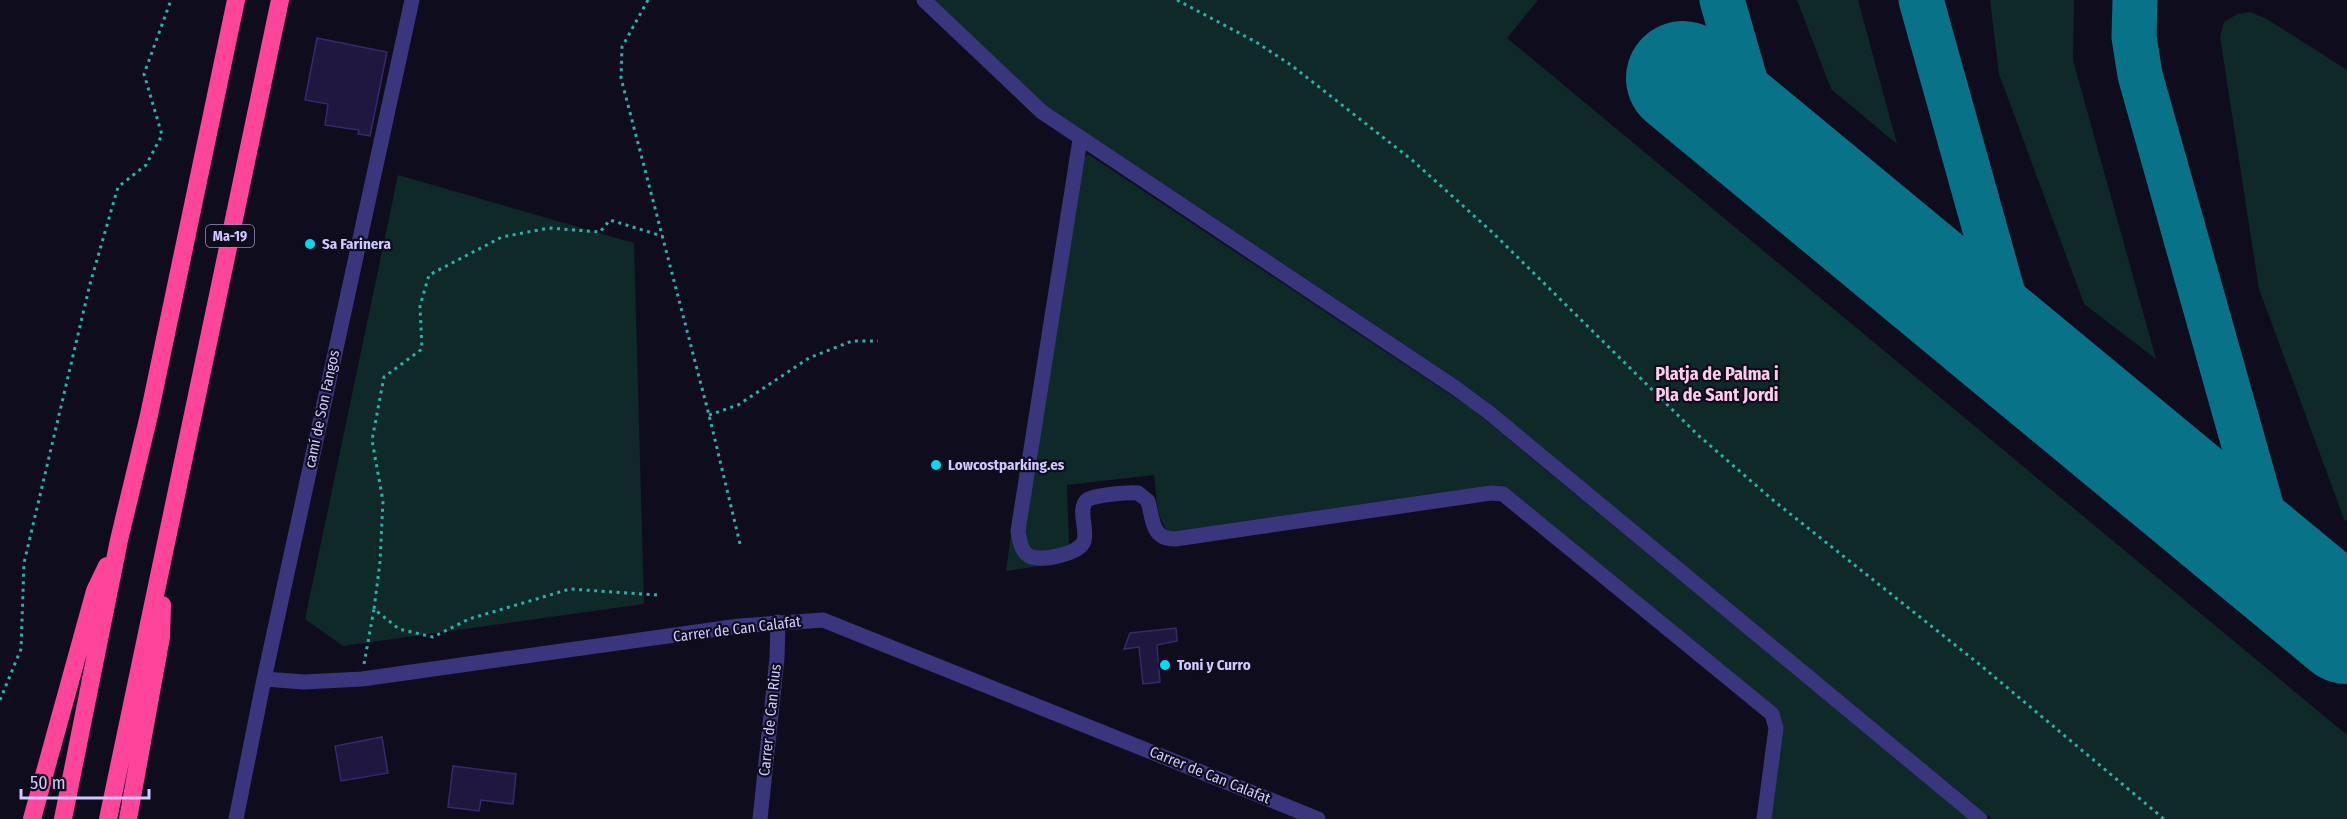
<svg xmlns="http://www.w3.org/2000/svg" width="2347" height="819" viewBox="0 0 2347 819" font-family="'Fira Sans Condensed',sans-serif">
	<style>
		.green { fill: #0f2828 }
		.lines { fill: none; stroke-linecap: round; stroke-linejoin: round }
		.taxiway { stroke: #087289; stroke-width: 45 }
		.runway { stroke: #087289; stroke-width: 114 }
		.building { fill: #201740; stroke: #37296c; stroke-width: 1.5 }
		.path { stroke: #2bb1aa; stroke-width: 3; stroke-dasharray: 3 4.5; stroke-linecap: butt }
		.minor { stroke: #39367e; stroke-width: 15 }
		.highway { stroke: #ff449c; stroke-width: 18 }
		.poi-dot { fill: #00d9f4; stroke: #0f0c1e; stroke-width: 2 }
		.labels { text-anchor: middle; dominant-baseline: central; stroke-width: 4.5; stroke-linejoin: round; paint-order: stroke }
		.shield { fill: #0f0c1e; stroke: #9690bc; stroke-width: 1.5 }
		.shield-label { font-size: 14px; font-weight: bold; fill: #d0c9ff }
		.poi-label { font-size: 15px; font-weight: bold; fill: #d0c9ff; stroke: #0f0c1e; text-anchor: start }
		.street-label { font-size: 15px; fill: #d0c9ff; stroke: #0f0c1e }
		.quarter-label { font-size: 18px; font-weight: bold; fill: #ffcbec; stroke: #0f0c1e }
	</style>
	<rect width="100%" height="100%" fill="#0f0c1e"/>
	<path class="green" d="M935 0H1538L1507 38 2347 735V819H1992L1480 396 1082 132 1038 100Z
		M1797 0H1858L1897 144 1831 89Z
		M1990 0H2074L2073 60 2156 359 2084 304 1999 74Z
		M2251 12 2267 19 2347 70V522L2344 519 2259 289 2220 37 2224 22 2237 14Z
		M1088 154 1472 409 1969 819H1768L1780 725 1508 493 1170 533C1155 520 1157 493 1154 475L1067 485 1069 544 1067 547 1035 552 1027 544 1023 532 1080 172 1085 157Z
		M398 175 634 243 644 604 343 646 305 619Z
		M1012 527 1014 535 1046 562 1047 565 1006 571Z"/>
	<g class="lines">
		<path class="taxiway" d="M1722 0 1756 118 1786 163
			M1921 0 2010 319 2022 347 2046 378
			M2135 0 2134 37 2140 75 2269 534 2283 565 2306 594"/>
		<path class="runway" d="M1683 78 2347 627"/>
	</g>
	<path class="building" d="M317 38 387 52 370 136 358 134 359 130 325 125 328 104 305 100Z
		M1176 628 1177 641 1157 645 1160 682 1143 684 1139 647 1124 649 1130 633Z
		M382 737 388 773 341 781 335 746Z
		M453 766 516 774 513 804 481 800 479 811 448 807Z"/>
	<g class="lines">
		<path class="path" d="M648 0 622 47 621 78 709 415 741 548
			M1177 0 1256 42 1291 65 1412 160 1491 231 1698 435 1774 501 1979 664 2164 819
			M709 415 738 405 809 358 852 341H878
			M657 595 570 589 469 619 433 637 399 629 374 609 380 562 383 501 372 440 384 377 422 349 420 306 429 275 502 237 549 228 600 232 610 220 662 236
			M364 664 374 609
			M0 700 21 649 24 563 90 284 118 187 146 165 162 135 144 74 171 0"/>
		<path class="minor" d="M924 0 1042 112 1457 389 1487 411 1980 819
			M1080 140 1018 531C1019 540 1021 551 1029 556 1041 562 1080 554 1084 541 1088 529 1077 509 1087 500 1094 495 1129 492 1138 493L1148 501C1153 519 1151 539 1175 539L1491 493 1503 494 1772 714 1776 728 1764 819
			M264 679 304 682 362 679 739 626 823 620 1318 819
			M236 819 264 679 412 0
			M760 819 777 658 778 622"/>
		<path class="highway" d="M32 819 95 591 107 566
			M63 819 119 540 149 415 236 0
			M108 819 280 0
			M128 819 161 637 162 605"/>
	</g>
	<g class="poi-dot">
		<circle cx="310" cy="244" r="6"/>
		<circle cx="936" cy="465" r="6"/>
		<circle cx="1165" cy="665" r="6"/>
	</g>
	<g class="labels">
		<rect class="shield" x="206" y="225" width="48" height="22" rx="4.5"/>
		<g class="shield-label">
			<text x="230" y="236">Ma-19</text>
		</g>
		<g class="poi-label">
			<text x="322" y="244">Sa Farinera</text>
			<text x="948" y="465">Lowcostparking.es</text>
			<text x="1177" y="665">Toni y Curro</text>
		</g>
		<g class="street-label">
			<text transform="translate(322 409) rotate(-78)">camí de Son Fangos</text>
			<text transform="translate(737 629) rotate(-7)">Carrer de Can Calafat</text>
			<text transform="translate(770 720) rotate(-84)">Carrer de Can Rius</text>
			<text transform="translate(1210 775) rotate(22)">Carrer de Can Calafat</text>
		</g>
		<g class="quarter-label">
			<text x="1717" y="374">Platja de Palma i<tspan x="1717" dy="21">Pla de Sant Jordi</tspan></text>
		</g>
	</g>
	<path d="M21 789v9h128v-9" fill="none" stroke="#d0c9ff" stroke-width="3"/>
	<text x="30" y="789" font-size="18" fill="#d0c9ff" stroke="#0f0c1e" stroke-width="4.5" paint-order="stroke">50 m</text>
</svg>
